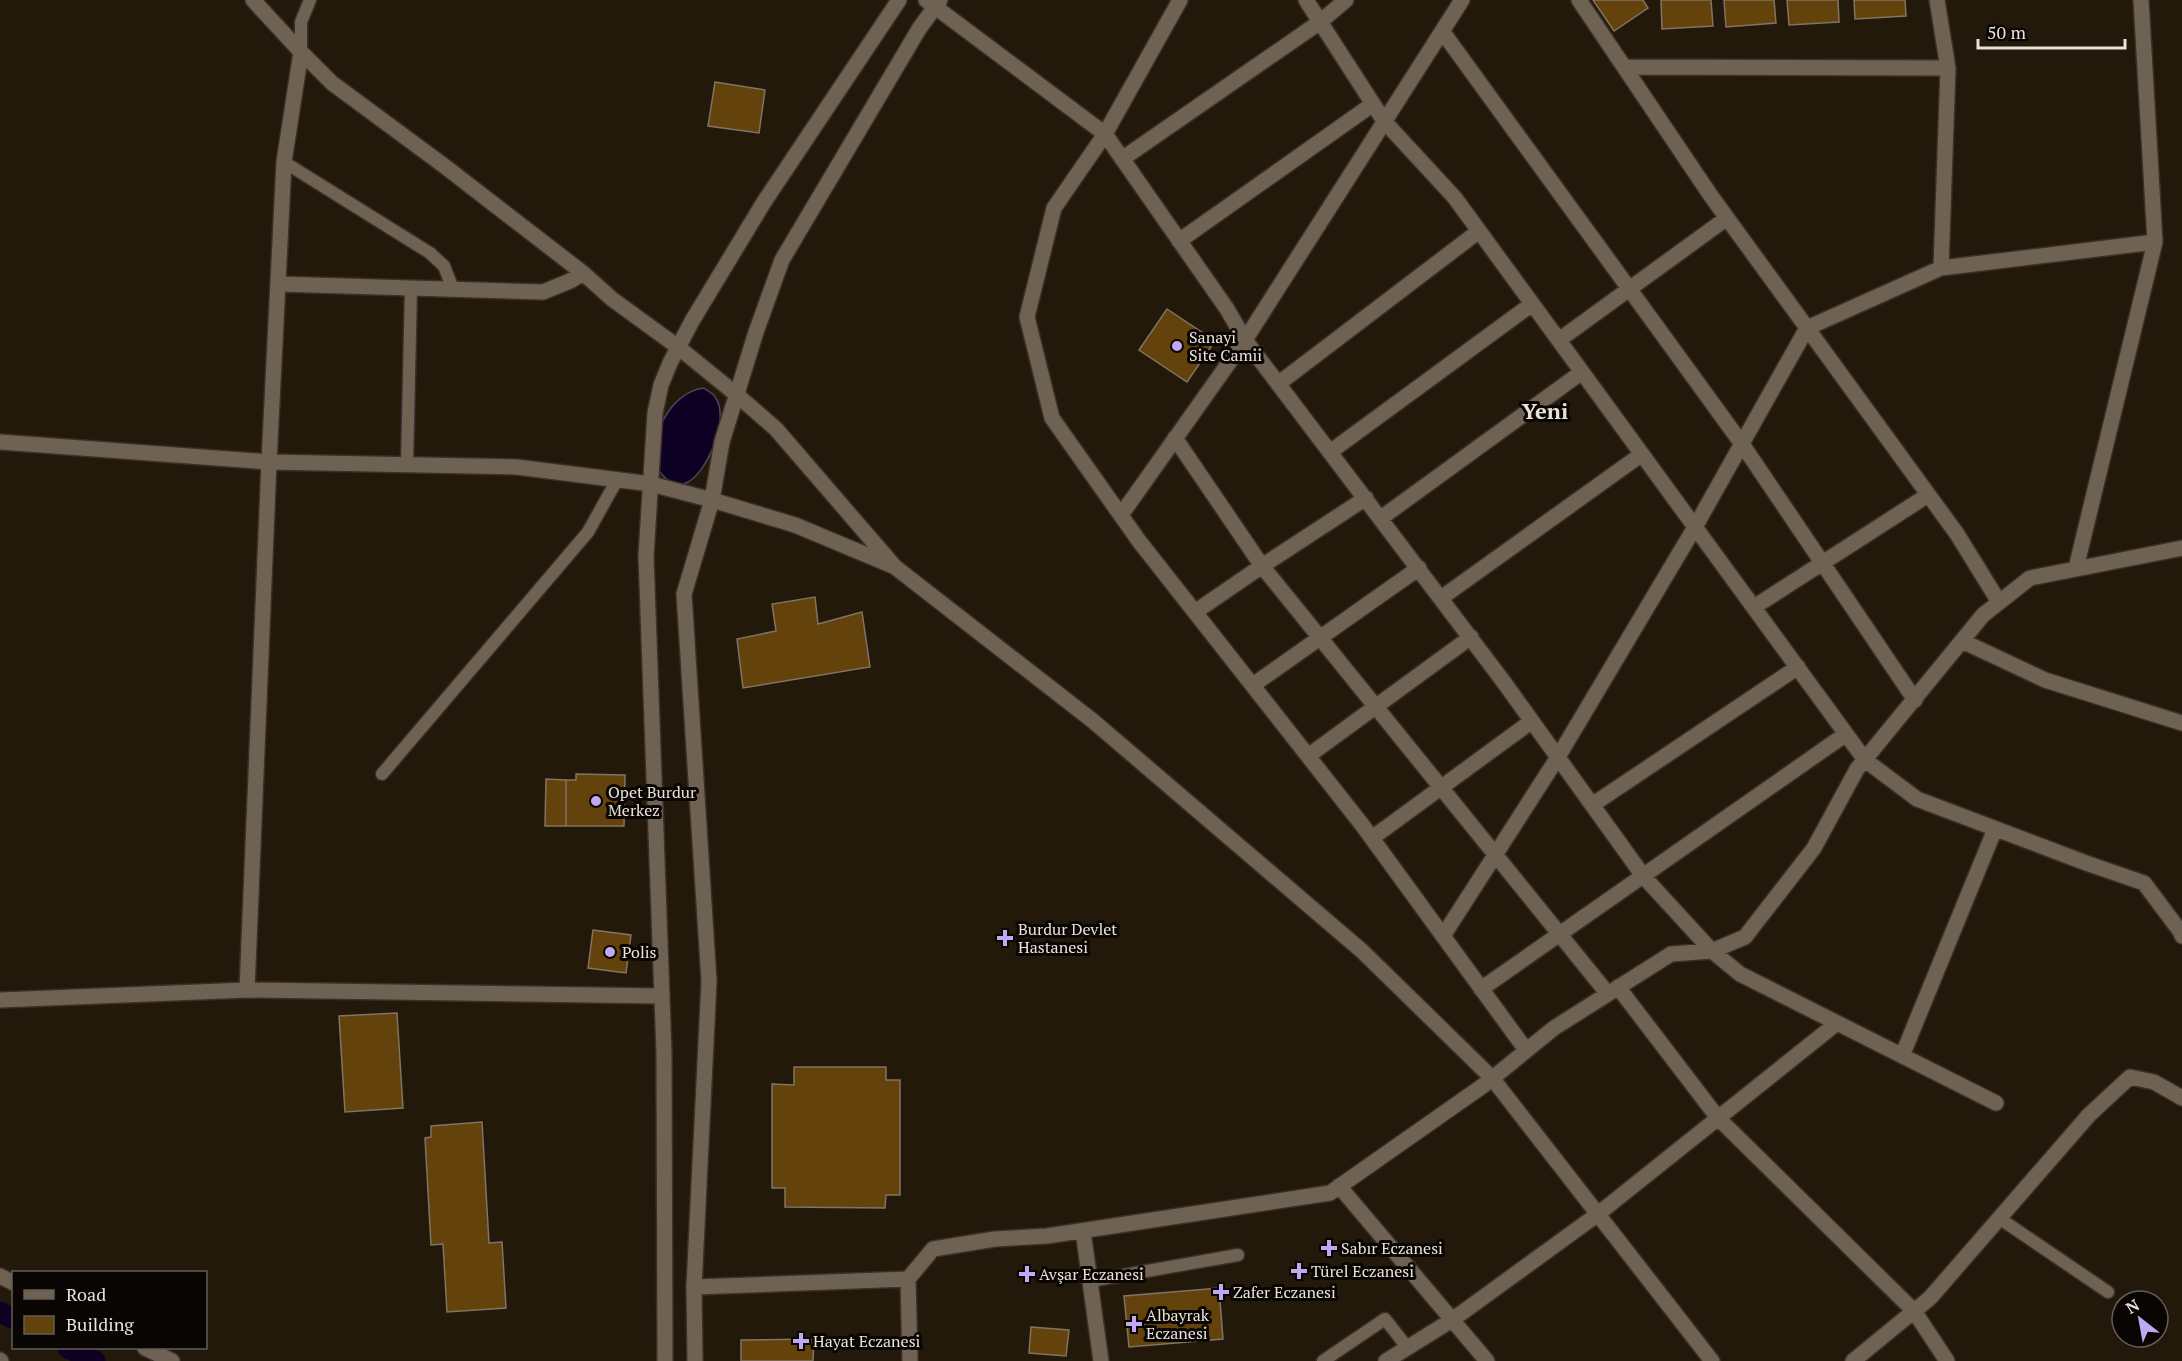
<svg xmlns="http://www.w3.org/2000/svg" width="2182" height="1361" viewBox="0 0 2182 1361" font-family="'PT Serif',serif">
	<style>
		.water { fill: #0d0022; stroke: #4f4459; stroke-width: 1.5 }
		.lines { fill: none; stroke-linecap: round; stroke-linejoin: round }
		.canal { stroke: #0d0022; stroke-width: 21 }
		.building { fill: #63420c; stroke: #817463; stroke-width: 1.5 }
		.service-casing { stroke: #38302b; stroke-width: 15 }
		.minor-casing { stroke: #38302b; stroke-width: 18 }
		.secondary-casing { stroke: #38302b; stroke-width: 18 }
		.service { stroke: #6f6252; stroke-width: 12 }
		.minor { stroke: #6f6252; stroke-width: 15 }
		.secondary { stroke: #6f6252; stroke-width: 15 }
		.poi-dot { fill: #c1a8f3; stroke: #090502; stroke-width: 2 }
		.labels { text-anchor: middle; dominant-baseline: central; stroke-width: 6; stroke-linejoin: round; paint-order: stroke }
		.poi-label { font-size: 16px; fill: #eae2d9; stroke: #090502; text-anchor: start }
		.district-label { font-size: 22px; font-weight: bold; fill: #eae2d9; stroke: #090502 }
	</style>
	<rect width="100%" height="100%" fill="#23190a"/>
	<path class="water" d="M704 388C707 391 713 393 715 397 731 417 707 474 686 483 682 485 676 484 672 484 668 480 661 475 659 470 645 440 671 391 704 388Z"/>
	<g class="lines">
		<path class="canal" d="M0 1312 14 1319
			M68 1348 95 1361"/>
	</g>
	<path class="building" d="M1593 0H1643L1648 8 1614 31Z
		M1661 0H1711L1713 26 1662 29Z
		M1724 0H1774L1776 23 1726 27Z
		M1787 0H1838L1839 22 1789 25Z
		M1854 0H1905L1906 16 1855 19Z
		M715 82 765 90 759 133 708 126Z
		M1167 309 1215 341 1187 382 1139 350Z
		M815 597 818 624 862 612 870 667 743 688 737 639 776 631 772 604Z
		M576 774 625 775 624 826H566V780H576Z
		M546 779 566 780V826H545Z
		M593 930 631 935 626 973 588 968Z
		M397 1013 403 1108 345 1112 339 1016Z
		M794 1067H886V1080H900V1195H886L885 1208 785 1207V1188H772V1084L794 1085Z
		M482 1122 489 1243 502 1242 506 1308 447 1312 443 1244 431 1245 425 1138 431 1137V1126Z
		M1219 1288 1223 1339 1129 1347 1124 1296Z
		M1031 1327 1069 1330 1066 1356 1029 1353Z
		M814 1339 813 1361H741V1340Z"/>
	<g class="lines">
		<defs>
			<path id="service" d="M301 52V22L310 0
				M284 162 430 253 444 266 453 289
				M407 465 411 288
				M382 774 588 532 617 480
				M1999 1218 2108 1292
				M1090 1281 1238 1255
				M1323 1361 1385 1319 1407 1347"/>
			<path id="minor" d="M253 0 301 52 332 83 443 165 583 273 612 299 678 347
				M926 0 1105 134 1227 309 1245 340 1503 681 1644 877 1712 951 1740 974 1996 1103
				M1180 0 1105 134 1054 208 1027 317 1052 418 1139 541 1363 826 1526 1050
				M1306 0 1384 121 1455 198 1865 760 1917 799 2086 863 2144 883 2180 931 2182 936
				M1579 0 1711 196 1957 534 1999 602
				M1442 31 1742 444 1915 700
				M1624 67 1948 68 1937 0
				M1122 159 1320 22 1346 0
				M1179 241 1373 104
				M1941 268 1948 68
				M278 284 543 292 570 281 583 273
				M1559 340 1727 218
				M1278 384 1479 231
				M737 395 776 429 895 567 1093 721 1362 951 1492 1078 1712 1361
				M1175 438 1262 566 1366 498
				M1330 452 1532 304
				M712 500 795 525 893 566
				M1121 515 1245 340 1462 0
				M1381 518 1582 372
				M2076 568 2155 242
				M1441 598 1642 454
				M1754 607 1928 495
				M1195 612 1262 566 1608 994
				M1962 641 2045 680 2182 723
				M1253 685 1419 568
				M1308 756 1471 637
				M1592 805 1798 667
				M1372 838 1532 721
				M1443 936 1558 757 1695 527 1807 328 1941 268 2155 242 2141 0
				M1618 987 1718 1118 1914 1311 1947 1361
				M1481 989 1846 734
				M247 990 269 462 284 162 301 52
				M0 1000 247 990 662 996
				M1902 1056 1995 829
				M1339 1186 1487 1361
				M1083 1231 1101 1361
				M0 1276 14 1283
				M908 1279 910 1361
				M694 1287 908 1279 933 1249 995 1239 1047 1236 1330 1193 1484 1085 1554 1028 1671 954 1712 951 1745 937 1814 848 1857 769 1983 615 2030 578 2182 548
				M145 1348 172 1361
				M0 1360 1 1361
				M1386 1361 1452 1320 1598 1214 1837 1023
				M1853 1361 1930 1298 2089 1115 2130 1077 2154 1082 2182 1098"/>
			<path id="secondary" d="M678 347 737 395
				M0 442 269 462 517 467 651 484 712 500
				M665 1361 664 1053 646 556 655 413 661 385 670 363 692 321 764 202 899 0
				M695 1361 694 1287 709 981 684 594 712 500 722 442 756 332 782 260 919 29 940 0"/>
		</defs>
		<use href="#service" class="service-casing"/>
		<use href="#minor" class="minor-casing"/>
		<use href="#secondary" class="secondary-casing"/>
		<use href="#service" class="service"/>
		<use href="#minor" class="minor"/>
		<use href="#secondary" class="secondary"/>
	</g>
	<g class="poi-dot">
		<circle cx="1177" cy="346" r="6"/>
		<circle cx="596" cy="801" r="6"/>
		<path d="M1002 929h6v6h6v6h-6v6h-6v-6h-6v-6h6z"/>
		<circle cx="610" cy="952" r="6"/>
		<path d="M1326 1239h6v6h6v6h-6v6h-6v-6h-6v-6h6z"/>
		<path d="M1296 1262h6v6h6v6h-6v6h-6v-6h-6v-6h6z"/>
		<path d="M1024 1265h6v6h6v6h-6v6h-6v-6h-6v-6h6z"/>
		<path d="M1218 1283h6v6h6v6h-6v6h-6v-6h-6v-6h6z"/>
		<path d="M1131 1315h6v6h6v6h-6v6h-6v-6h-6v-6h6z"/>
		<path d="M798 1332h6v6h6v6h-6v6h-6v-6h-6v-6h6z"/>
	</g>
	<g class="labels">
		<g class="poi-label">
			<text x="1189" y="337">Sanayi<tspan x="1189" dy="18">Site Camii</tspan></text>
			<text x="608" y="792">Opet Burdur<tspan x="608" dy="18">Merkez</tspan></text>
			<text x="1018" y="929">Burdur Devlet<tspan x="1018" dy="18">Hastanesi</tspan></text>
			<text x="622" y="952">Polis</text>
			<text x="1341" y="1248">Sabır Eczanesi</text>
			<text x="1311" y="1271">Türel Eczanesi</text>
			<text x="1039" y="1274">Avşar Eczanesi</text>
			<text x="1233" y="1292">Zafer Eczanesi</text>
			<text x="1146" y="1315">Albayrak<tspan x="1146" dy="18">Eczanesi</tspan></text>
			<text x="813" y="1341">Hayat Eczanesi</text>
		</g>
		<g class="district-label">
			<text x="1545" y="410">Yeni</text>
		</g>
	</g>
	<rect x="12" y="1271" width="195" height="78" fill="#090502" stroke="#635d58" stroke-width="1.5"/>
	<rect x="24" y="1290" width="30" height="9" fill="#6f6252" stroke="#635d58" stroke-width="1.5"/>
	<text x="66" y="1301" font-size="18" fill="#eae2d9">Road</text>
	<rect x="24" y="1316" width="30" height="18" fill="#63420c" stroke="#635d58" stroke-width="1.5"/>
	<text x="66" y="1331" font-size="18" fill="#eae2d9">Building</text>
	<g transform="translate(2140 1319) rotate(329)"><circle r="28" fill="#090502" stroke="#635d58" stroke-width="1.5"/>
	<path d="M0-4.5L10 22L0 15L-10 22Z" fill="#c1a8f3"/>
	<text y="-9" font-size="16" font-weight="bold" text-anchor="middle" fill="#eae2d9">N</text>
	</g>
	<path d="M1978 39v9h147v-9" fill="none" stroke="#eae2d9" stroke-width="3"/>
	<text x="1987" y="39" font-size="18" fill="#eae2d9" stroke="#090502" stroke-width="4.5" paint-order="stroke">50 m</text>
</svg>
